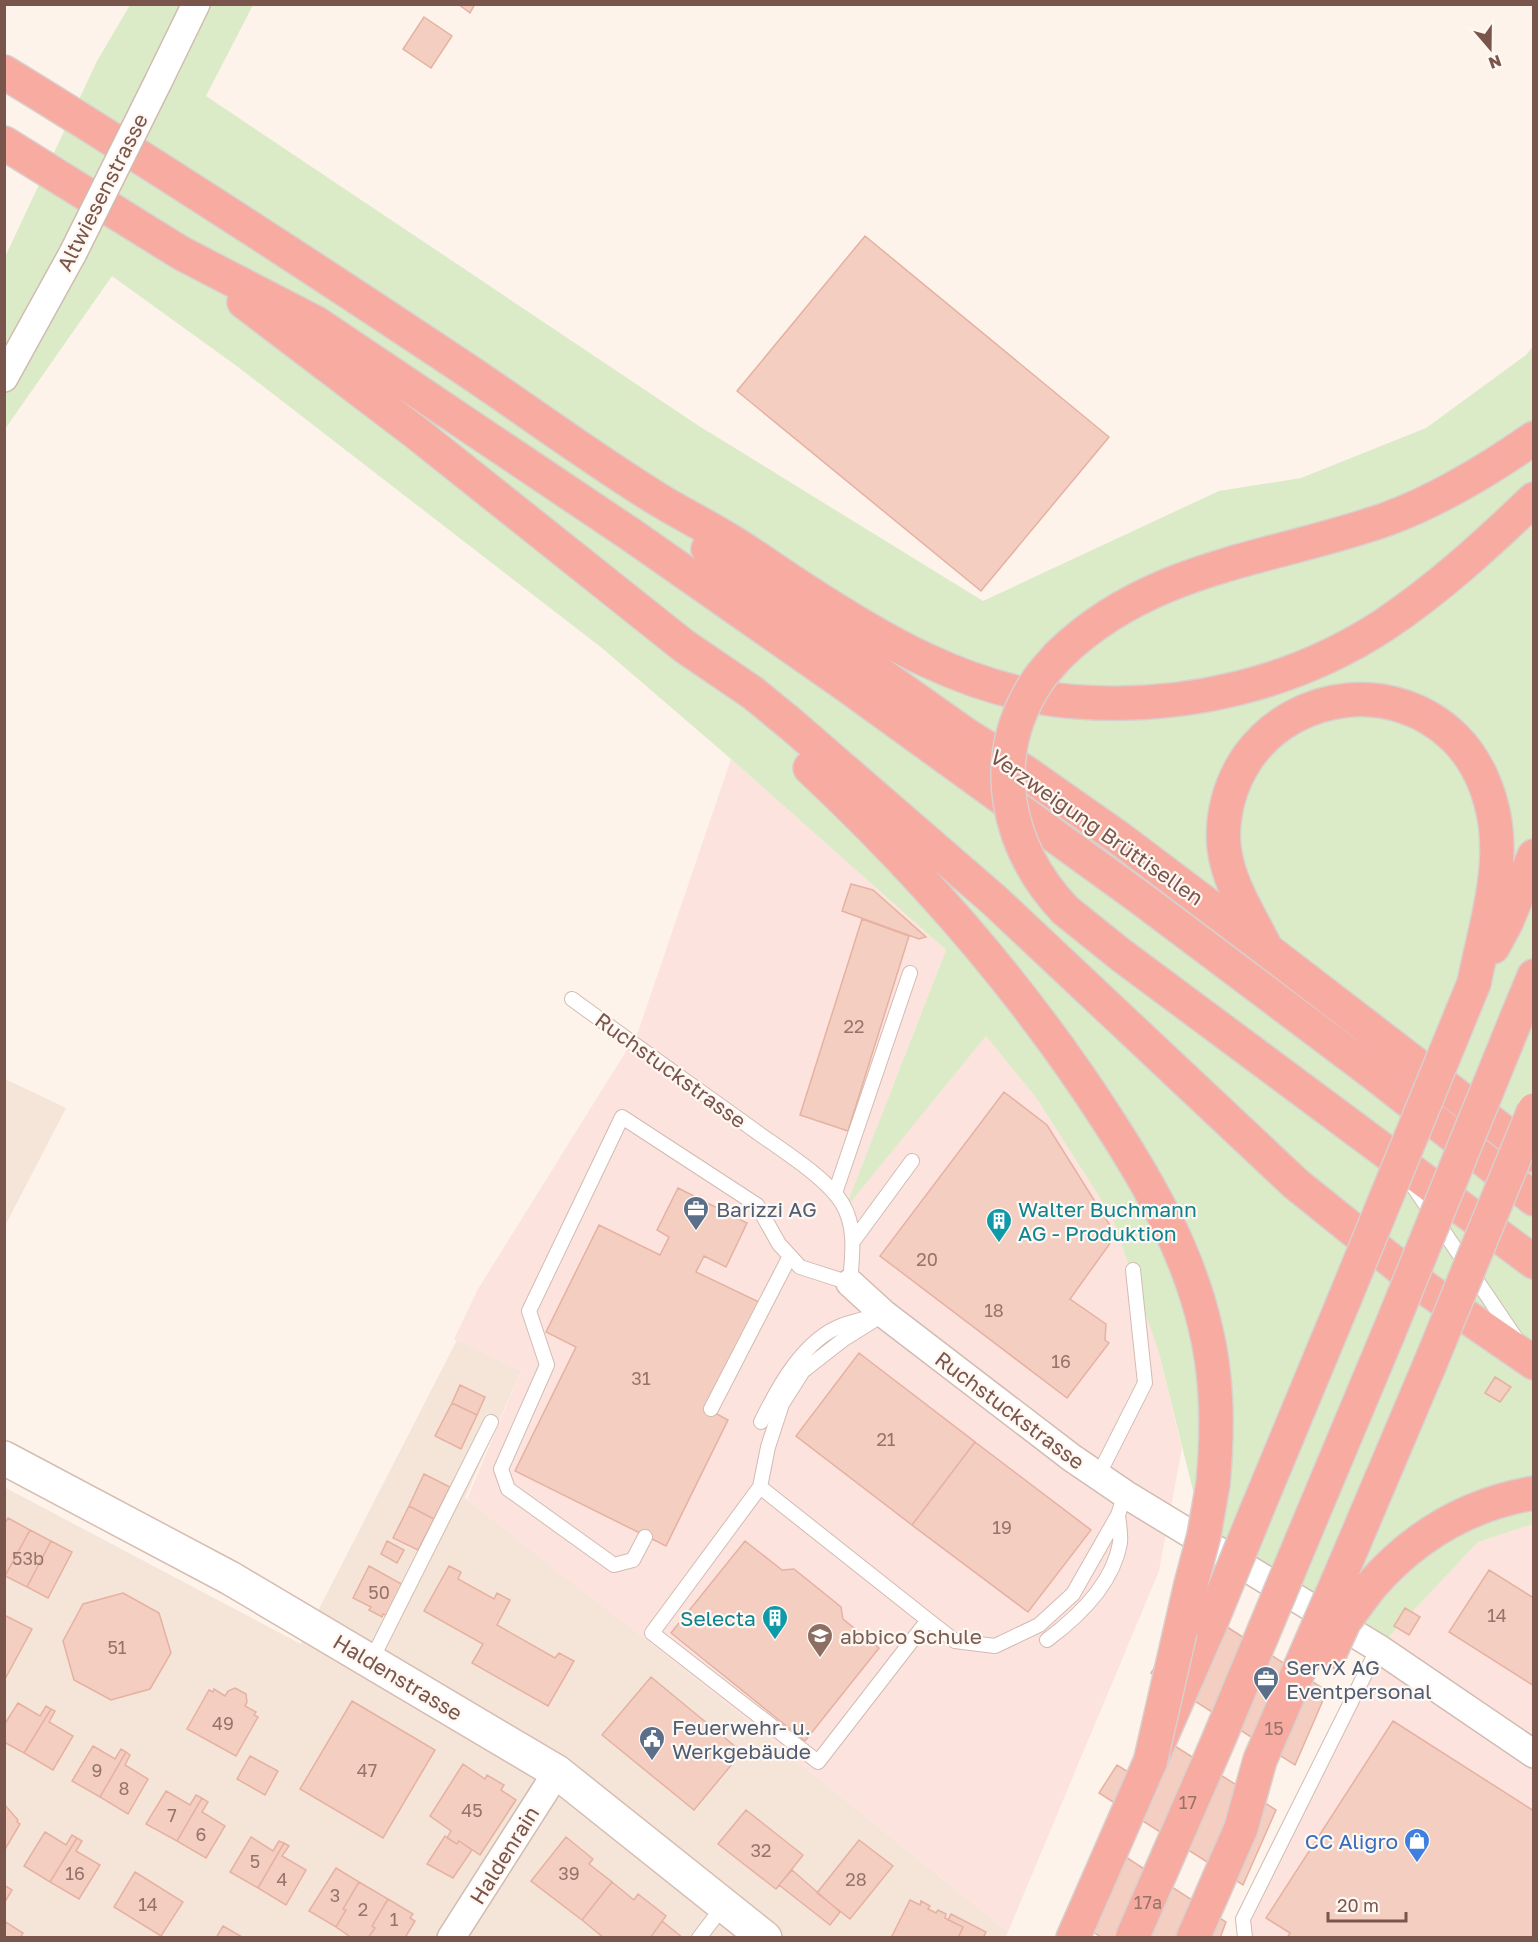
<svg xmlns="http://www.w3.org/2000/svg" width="1538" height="1942" viewBox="0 0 1538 1942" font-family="'Golos Text',sans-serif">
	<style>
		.residential { fill: #f5e4d8 }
		.commercial { fill: #fde3de }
		.green { fill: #dbebc7 }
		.building { fill: #f3cec1; stroke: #e6b1a1; stroke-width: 1.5 }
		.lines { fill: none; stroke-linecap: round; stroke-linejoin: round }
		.lane-casing { stroke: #d2bbb1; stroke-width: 16 }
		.street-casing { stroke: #d2bbb1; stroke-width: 30 }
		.secondary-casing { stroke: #d7bcb1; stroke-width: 36 }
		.highway-casing { stroke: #d9cfcd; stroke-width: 36 }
		.lane { stroke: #fff; stroke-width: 14 }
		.street { stroke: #fff; stroke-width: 27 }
		.secondary { stroke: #fff; stroke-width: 33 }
		.highway { stroke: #f7aba1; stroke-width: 33 }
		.street-bridge-casing { stroke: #d2bbb1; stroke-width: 30; stroke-linecap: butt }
		.highway-bridge-casing { stroke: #d9cfcd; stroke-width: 36; stroke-linecap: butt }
		.street-bridge { stroke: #fff; stroke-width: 27 }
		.highway-bridge { stroke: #f7aba1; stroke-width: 33 }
		.labels { text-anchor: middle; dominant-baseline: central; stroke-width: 4.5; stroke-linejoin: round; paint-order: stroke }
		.number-label { font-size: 18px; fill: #987369 }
		.street-label { font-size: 21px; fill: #79554c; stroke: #fff7f1 }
		.service-label { font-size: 21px; fill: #4e5e75; stroke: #fff7f1; text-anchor: start }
		.culture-label { font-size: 21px; fill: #0d838f; stroke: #fff7f1; text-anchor: start }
		.education-label { font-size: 21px; fill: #785e54; stroke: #fff7f1; text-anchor: start }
		.shop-label { font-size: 21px; fill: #366cbe; stroke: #fff7f1; text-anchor: end }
	</style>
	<rect width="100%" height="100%" fill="#fdf3ea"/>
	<path class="residential" d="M5 1079 66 1108 5 1226Z
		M457 1340 521 1371 465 1498 680 1666 1008 1932 1005 1938 5 1937 4 1487 301 1644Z"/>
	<path class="commercial" d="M731 759 946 950 846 1207 986 1036 1037 1099 1112 1217 1159 1353 1182 1448 1159 1571 1008 1932 680 1666 552 1568 467 1499 521 1371 454 1339 478 1289 638 1032Z
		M1533 1524V1937L1243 1938 1386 1639 1478 1542Z"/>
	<path class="green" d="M130 5H253L206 96 699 426 983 601 1219 491 1301 478 1426 428 1526 355 1533 346V1524L1478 1542 1378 1648 1204 1535 1159 1353 1112 1217 1037 1099 986 1036 845 1209 946 950 731 759 602 648 238 367 112 276 5 429V257L97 61Z"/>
	<path class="building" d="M458 4H475L470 13Z
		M424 17 452 36 431 68 403 49Z
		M865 236 1109 437 981 591 737 391Z
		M851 884 873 890 926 937 919 939 842 911Z
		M862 919 909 936 848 1131 800 1115Z
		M1004 1092 1047 1125 1116 1235 1070 1299 1106 1324 1105 1340 1109 1343 1067 1398 880 1256Z
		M678 1188 747 1223 726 1267 704 1256 696 1272 759 1302 706 1408 728 1420 666 1546 515 1471 576 1347 546 1332 599 1225 660 1255 669 1237 657 1230Z
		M859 1353 975 1442 912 1525 796 1436Z
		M1495 1377 1511 1387 1500 1402 1485 1393Z
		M460 1385 485 1397 477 1415 452 1403Z
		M452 1403 477 1415 461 1449 435 1436Z
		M975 1442 1091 1530 1028 1612 912 1525Z
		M424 1474 450 1487 434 1519 409 1506Z
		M409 1506 434 1519 418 1550 393 1538Z
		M8 1518 30 1530 5 1576 4 1525Z
		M30 1530 51 1541 27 1587 5 1576Z
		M51 1541 72 1552 48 1598 27 1587Z
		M387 1541 404 1550 397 1563 381 1554Z
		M745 1541 782 1570 794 1569 841 1607 843 1619 879 1648 805 1741 671 1633Z
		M369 1566 405 1586 389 1616 383 1614 382 1617 369 1610 371 1607 353 1598Z
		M449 1566 461 1572 458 1579 494 1599 497 1593 510 1600 497 1625 555 1658 559 1653 574 1661 548 1706 472 1663 483 1644 424 1611Z
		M1489 1570 1532 1597 1534 1595V1686L1449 1632Z
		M123 1593 159 1613 171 1653 150 1689 111 1700 74 1680 63 1641 83 1604Z
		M1405 1608 1420 1617 1409 1635 1394 1626Z
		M4 1615 32 1629 4 1681Z
		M1210 1616 1327 1691 1295 1765 1151 1673 1169 1645Z
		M651 1677 742 1752 694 1810 602 1735Z
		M235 1688 246 1694 247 1702 245 1706 256 1712 254 1715 258 1717 236 1756 187 1729 209 1690 213 1692 214 1689 225 1696 228 1691Z
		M352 1701 435 1750 383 1838 300 1789Z
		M18 1703 40 1716 46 1706 51 1709 24 1753 4 1742V1725Z
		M51 1709 55 1711 49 1722 73 1736 53 1770 24 1753Z
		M1393 1721 1534 1811V1938H1287L1290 1933 1266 1918Z
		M1159 1736 1276 1810 1243 1885 1099 1793 1117 1765 1133 1775Z
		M93 1746 115 1759 121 1749 126 1752 100 1797 72 1781Z
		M126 1752 130 1755 125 1765 148 1779 128 1814 100 1797Z
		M250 1756 278 1771 265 1795 237 1779Z
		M463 1764 485 1779 487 1775 504 1785 501 1790 516 1800 480 1855 459 1841 457 1844 447 1838 451 1831 430 1816Z
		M166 1791 190 1805 196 1795 202 1798 177 1841 146 1824Z
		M202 1798 208 1802 202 1812 225 1826 206 1858 177 1841Z
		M4 1804 18 1820 17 1822 20 1824 4 1851Z
		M746 1810 803 1855 776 1889 718 1844Z
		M45 1832 66 1845 72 1835 77 1838 50 1882 24 1866Z
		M445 1836 457 1844 459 1841 472 1850 453 1878 427 1864Z
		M251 1837 273 1851 279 1841 284 1843 258 1888 230 1872Z
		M566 1837 593 1859 589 1864 612 1882 582 1920 531 1881Z
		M77 1838 82 1841 76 1851 100 1865 79 1899 50 1882Z
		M859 1840 893 1866 850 1919 817 1893Z
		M284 1843 289 1846 282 1856 306 1870 286 1905 258 1888Z
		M1118 1852 1226 1922 1220 1938H1102L1085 1926Z
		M336 1868 359 1882 343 1909 346 1910 336 1927 309 1911Z
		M792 1870 840 1912 830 1925 779 1885Z
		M135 1872 183 1902 161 1936 114 1907Z
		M359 1882 388 1899 372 1926 375 1928 368 1938H352L336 1927 346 1910 343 1909Z
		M612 1882 634 1900 638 1894 666 1916 650 1938H604L582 1920Z
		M4 1885 12 1890 6 1900 4 1899Z
		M388 1899 413 1914 410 1918 415 1921 405 1938H368L375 1928 372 1926Z
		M910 1900 920 1905 921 1901 930 1906 928 1909 936 1913 938 1910 946 1914 945 1918 963 1927 958 1938H891Z
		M951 1914 986 1932 983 1938H958L963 1927 948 1920Z
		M4 1921 23 1933 20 1938H4Z
		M662 1921 683 1938H650Z
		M223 1926 244 1938H216Z"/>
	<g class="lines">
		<defs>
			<path id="lane" d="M572 999C632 1043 693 1086 754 1130 780 1149 826 1177 842 1203 857 1228 852 1256 850 1283L800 1267 790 1256
				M1413 1186 1515 1337
				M835 1193 910 973
				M854 1240 912 1161
				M884 1314 844 1339 803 1371 782 1404 768 1447 760 1487 652 1633 818 1762 928 1620 955 1641 995 1646 1039 1625 1073 1594 1118 1515 1125 1494
				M761 1422C778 1387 804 1339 843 1325 852 1322 861 1320 870 1317
				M1098 1476 1145 1383 1133 1270
				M760 1487 928 1620
				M645 1537 633 1560 614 1565 508 1489 501 1469 547 1365 529 1311 622 1117 757 1205 779 1244 790 1256 711 1409
				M1047 1640C1078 1617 1113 1584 1120 1543 1121 1534 1119 1524 1118 1515
				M371 1661 491 1422
				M699 1938 724 1905
				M1245 1938 1243 1919 1378 1648"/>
			<path id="street" d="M158 82 196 4
				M4 378 73 253
				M850 1283 884 1314 1072 1458 1125 1494 1378 1648 1534 1754
				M451 1938 557 1772"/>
			<path id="secondary" d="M4 1458 230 1578 557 1772 765 1938"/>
			<path id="highway" d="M4 72C161 168 315 269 468 371 532 414 594 460 659 500 682 514 706 526 729 540 749 552 768 566 788 579 877 638 970 695 1079 702 1186 709 1294 684 1384 625 1438 589 1487 544 1534 499
				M4 143 181 253 316 323 630 534 846 685 1139 897 1372 1072 1534 1199
				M244 302 414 431 684 646 753 693 792 725 994 900 1296 1184 1428 1290 1534 1363
				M708 549 719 560 965 734 1025 772 1119 838 1266 949 1534 1155
				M1059 655C1151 565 1271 560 1387 519 1439 500 1488 470 1534 438
				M810 768C924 875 1027 993 1111 1125 1151 1187 1188 1253 1205 1326 1218 1378 1218 1430 1213 1484
				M1065 910 1121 955 1534 1262
				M1264 944C1248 913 1228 882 1224 847 1221 816 1230 783 1248 757 1296 690 1395 679 1455 738 1477 760 1490 791 1495 822 1503 875 1484 932 1474 983
				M1493 947 1506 923 1534 856
				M1517 1017 1534 976
				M1256 1512 1345 1298
				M1301 1542 1389 1332
				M1343 1569 1430 1364
				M1370 1587C1413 1537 1468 1504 1534 1493
				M1073 1938 1210 1625
				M1193 1938 1241 1828"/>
		</defs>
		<use href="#lane" class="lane-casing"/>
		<use href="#street" class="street-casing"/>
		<use href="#secondary" class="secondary-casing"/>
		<use href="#highway" class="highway-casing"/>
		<use href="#lane" class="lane"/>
		<use href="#street" class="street"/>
		<use href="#secondary" class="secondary"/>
		<use href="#highway" class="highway"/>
		<defs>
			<path id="street-bridge" d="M73 253 158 82"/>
			<path id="highway-bridge" d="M1059 655C1051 664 1042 673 1036 683 987 759 1006 847 1065 910
				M1345 1298 1474 983
				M1389 1332 1517 1017
				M1430 1364 1534 1110
				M1210 1625 1256 1512
				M1330 1653 1344 1622 1370 1587
				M1150 1763 1191 1584 1204 1535 1213 1484
				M1241 1828 1260 1760 1343 1569
				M1132 1938 1218 1741 1301 1542"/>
		</defs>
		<use href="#street-bridge" class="street-bridge-casing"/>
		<use href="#highway-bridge" class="highway-bridge-casing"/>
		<use href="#street-bridge" class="street-bridge"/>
		<use href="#highway-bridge" class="highway-bridge"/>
	</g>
	<defs>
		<symbol id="office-pin" viewBox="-11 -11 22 30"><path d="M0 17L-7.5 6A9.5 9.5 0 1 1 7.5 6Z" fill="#5c6f8a" stroke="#fff7f1"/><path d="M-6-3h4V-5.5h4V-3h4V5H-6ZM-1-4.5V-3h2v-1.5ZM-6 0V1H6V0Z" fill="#fff"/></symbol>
		<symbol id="building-pin" viewBox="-11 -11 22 30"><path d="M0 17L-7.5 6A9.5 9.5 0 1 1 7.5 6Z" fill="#0f9aa8" stroke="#fff7f1"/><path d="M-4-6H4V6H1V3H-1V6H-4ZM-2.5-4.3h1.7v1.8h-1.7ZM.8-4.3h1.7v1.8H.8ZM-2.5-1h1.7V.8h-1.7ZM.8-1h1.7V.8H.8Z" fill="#fff"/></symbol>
		<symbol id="school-pin" viewBox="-11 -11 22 30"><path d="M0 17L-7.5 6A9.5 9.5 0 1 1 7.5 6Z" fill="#8d6e63" stroke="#fff7f1"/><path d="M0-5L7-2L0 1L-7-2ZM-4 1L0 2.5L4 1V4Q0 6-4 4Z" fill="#fff"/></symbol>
		<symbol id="civic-pin" viewBox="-11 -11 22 30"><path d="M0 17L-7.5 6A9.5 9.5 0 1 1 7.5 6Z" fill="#5c6f8a" stroke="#fff7f1"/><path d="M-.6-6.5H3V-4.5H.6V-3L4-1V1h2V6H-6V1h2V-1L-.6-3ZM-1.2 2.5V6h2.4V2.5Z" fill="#fff"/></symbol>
		<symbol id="shop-pin" viewBox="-11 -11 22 30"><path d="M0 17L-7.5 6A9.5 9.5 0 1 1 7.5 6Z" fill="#3f7fe0" stroke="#fff7f1"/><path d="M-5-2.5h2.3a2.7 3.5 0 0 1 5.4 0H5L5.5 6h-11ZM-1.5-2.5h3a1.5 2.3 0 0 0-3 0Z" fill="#fff"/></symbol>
	</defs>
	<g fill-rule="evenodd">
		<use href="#office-pin" x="681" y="1194" width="30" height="40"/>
		<use href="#building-pin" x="984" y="1206" width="30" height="40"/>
		<use href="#building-pin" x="760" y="1603" width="30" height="40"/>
		<use href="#school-pin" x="805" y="1621" width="30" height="40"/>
		<use href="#office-pin" x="1251" y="1664" width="30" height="40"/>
		<use href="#civic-pin" x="637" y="1724" width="30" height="40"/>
		<use href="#shop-pin" x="1402" y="1826" width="30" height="40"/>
	</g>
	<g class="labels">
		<g class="number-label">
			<text x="854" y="1026">22</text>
			<text x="927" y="1259">20</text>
			<text x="994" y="1310">18</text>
			<text x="1061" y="1361">16</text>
			<text x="641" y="1378">31</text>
			<text x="886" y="1439">21</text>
			<text x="1002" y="1527">19</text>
			<text x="28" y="1558">53b</text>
			<text x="379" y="1592">50</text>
			<text x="1497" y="1615">14</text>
			<text x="117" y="1647">51</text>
			<text x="223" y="1723">49</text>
			<text x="1274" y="1728">15</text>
			<text x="97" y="1770">9</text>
			<text x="367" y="1770">47</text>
			<text x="124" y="1788">8</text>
			<text x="1188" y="1802">17</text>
			<text x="472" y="1810">45</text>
			<text x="172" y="1815">7</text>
			<text x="201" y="1834">6</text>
			<text x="761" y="1850">32</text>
			<text x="255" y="1861">5</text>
			<text x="75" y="1873">16</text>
			<text x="569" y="1873">39</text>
			<text x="282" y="1879">4</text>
			<text x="856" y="1879">28</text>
			<text x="335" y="1895">3</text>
			<text x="1148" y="1902">17a</text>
			<text x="148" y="1904">14</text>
			<text x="363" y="1909">2</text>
			<text x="394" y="1919">1</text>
		</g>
		<g class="street-label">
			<text transform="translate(102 192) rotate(-63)">Altwiesenstrasse</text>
			<text transform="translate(1097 827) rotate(35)">Verzweigung Brüttisellen</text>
			<text transform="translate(671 1070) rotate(36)">Ruchstuckstrasse</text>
			<text transform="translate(1010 1410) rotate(37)">Ruchstuckstrasse</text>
			<text transform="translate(398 1677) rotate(31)">Haldenstrasse</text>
			<text transform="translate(504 1855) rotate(-58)">Haldenrain</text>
		</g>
		<g class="service-label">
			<text x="716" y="1209">Barizzi AG</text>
			<text x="1286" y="1667">ServX AG<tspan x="1286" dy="24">Eventpersonal</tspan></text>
			<text x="672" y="1727">Feuerwehr- u.<tspan x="672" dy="24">Werkgebäude</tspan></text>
		</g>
		<g class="culture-label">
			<text x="1018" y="1209">Walter Buchmann<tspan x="1018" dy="24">AG - Produktion</tspan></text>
			<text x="756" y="1618" text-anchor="end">Selecta</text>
		</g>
		<g class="education-label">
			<text x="840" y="1636">abbico Schule</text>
		</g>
		<g class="shop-label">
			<text x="1398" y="1841">CC Aligro</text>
		</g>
	</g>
	<rect width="1538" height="1942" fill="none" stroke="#79554c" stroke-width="12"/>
	<g transform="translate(1490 48) rotate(160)" stroke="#fff7f1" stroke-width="4.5" paint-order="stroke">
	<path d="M0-4.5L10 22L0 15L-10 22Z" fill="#79554c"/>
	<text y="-9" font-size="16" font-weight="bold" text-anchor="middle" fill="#79554c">N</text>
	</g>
	<path d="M1328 1912v9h78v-9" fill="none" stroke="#79554c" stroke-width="3"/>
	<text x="1337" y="1912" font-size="18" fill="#79554c" stroke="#fff7f1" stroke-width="4.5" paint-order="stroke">20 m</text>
</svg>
